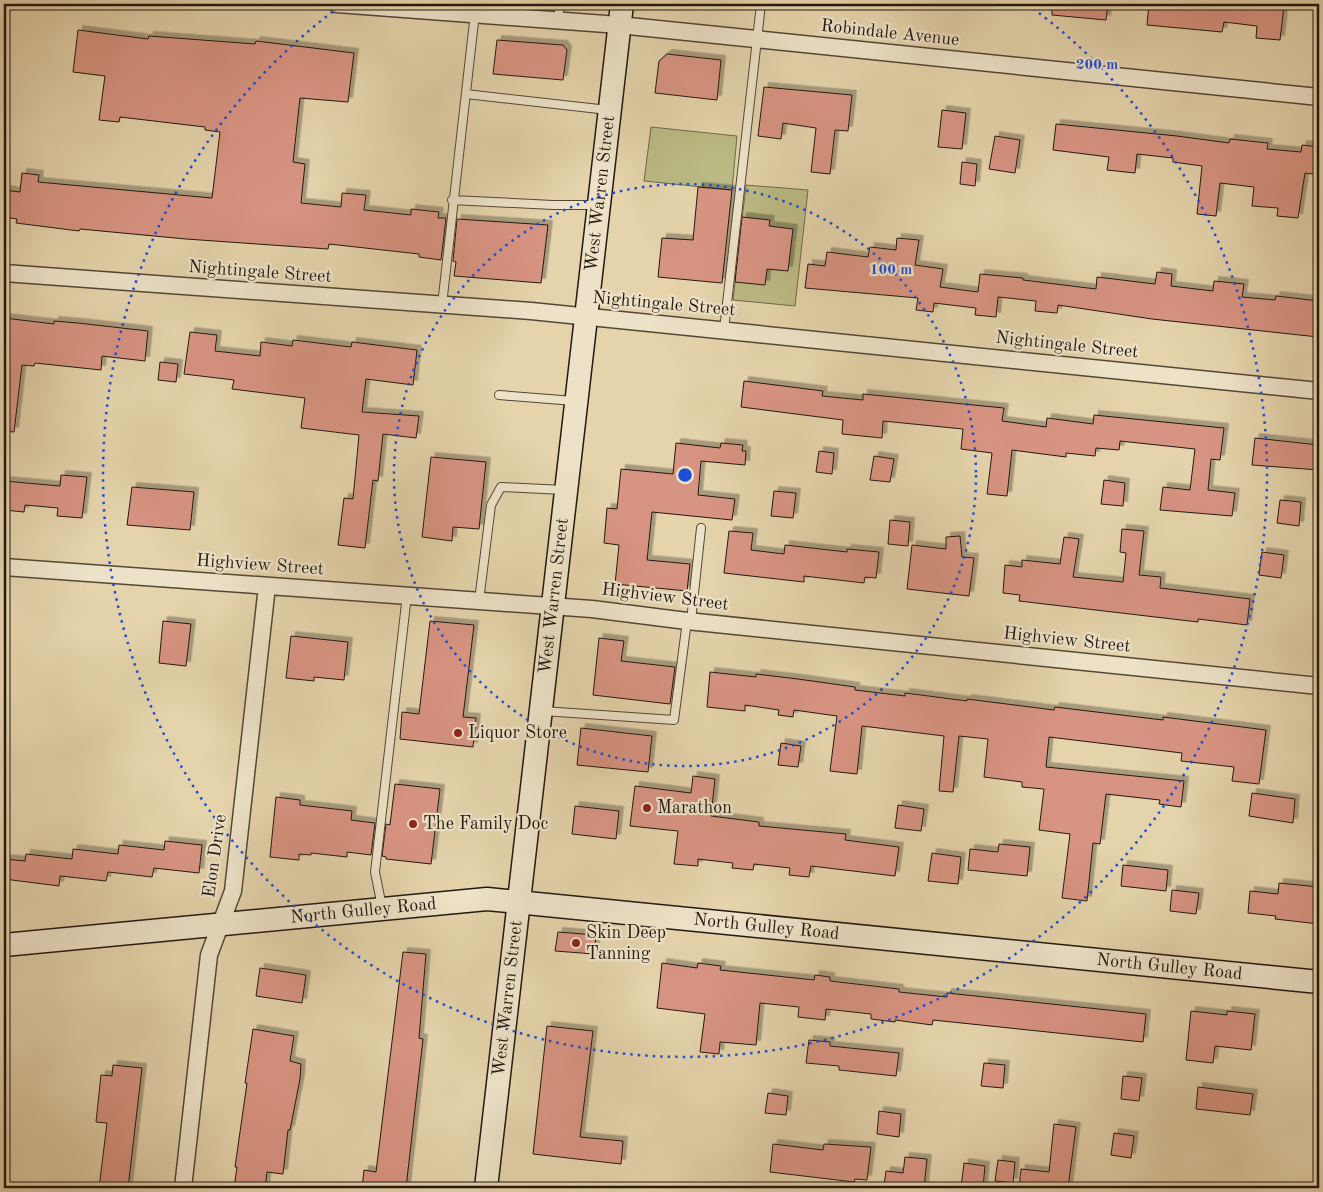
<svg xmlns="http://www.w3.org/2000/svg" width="1323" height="1192" viewBox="0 0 1323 1192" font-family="'Old Standard TT',serif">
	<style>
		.green { fill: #bbba84; stroke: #6f694a }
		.building { fill: #d89482; stroke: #23180f; filter: url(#shadow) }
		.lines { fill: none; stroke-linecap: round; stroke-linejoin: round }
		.lane-casing { stroke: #534736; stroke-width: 10 }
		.street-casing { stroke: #534736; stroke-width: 19 }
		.secondary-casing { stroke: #23180f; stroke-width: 25 }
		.lane { stroke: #ede2c8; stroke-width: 8 }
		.street { stroke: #ede2c8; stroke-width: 16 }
		.secondary { stroke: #ede2c8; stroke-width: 22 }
		.ring { fill: none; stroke: #1d4ed8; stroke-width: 2.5; stroke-dasharray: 2.5 5 }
		.poi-dot { fill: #8f2418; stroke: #ede2c8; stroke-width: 2 }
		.labels { text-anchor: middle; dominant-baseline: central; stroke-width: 4.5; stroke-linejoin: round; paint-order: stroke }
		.street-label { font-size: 18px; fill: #23180f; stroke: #ede2c8 }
		.poi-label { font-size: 18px; fill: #23180f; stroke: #ede2c8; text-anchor: start }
		.centre { fill: #1d4ed8; stroke: #ede2c8; stroke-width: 2.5 }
		.ring-label { font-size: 15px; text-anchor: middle; font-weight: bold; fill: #1d4ed8; stroke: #ede2c8; stroke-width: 4.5; stroke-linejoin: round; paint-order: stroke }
	</style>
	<defs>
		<filter id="shadow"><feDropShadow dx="4.5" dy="-4.5" stdDeviation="0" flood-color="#0004"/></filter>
	</defs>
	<rect width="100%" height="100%" fill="#e4d3ab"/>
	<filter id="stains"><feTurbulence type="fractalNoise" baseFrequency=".004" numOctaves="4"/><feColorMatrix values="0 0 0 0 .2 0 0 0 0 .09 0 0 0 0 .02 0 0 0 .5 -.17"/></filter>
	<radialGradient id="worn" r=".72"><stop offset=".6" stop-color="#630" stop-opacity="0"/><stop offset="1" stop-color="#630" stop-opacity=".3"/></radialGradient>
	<path class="green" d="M651 127 737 136 732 190 644 181Z
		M746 185 808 190 795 306 733 300Z"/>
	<path class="building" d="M1052 4H1108L1106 20 1052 15Z
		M1149 4 1224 6V4H1276L1284 6 1280 40 1256 38 1257 26 1224 22 1222 32 1147 25Z
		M78 30 148 39 149 36 255 44 256 41 354 53 348 102 300 98 293 162 305 164 301 203 341 207 342 193 366 195 364 210 411 215V209L439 212 438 218H446L441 260 419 257V254L329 244 328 249 186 239 80 229 79 231 16 223 17 219 4 217V190L20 192 22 173 39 175 38 182 212 198 220 132 205 130V127L120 117 119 122 99 120 105 76 73 72Z
		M497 40 563 45 567 50 563 80 493 74Z
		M667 54 721 60 717 100 655 93 659 61Z
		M764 87 852 95 848 131 835 130 830 174 811 172 816 128 783 123 781 139 758 136Z
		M942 110 966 113 962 149 938 147Z
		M1056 124 1177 136 1229 143 1230 139 1268 143 1267 149 1301 152 1302 145 1319 147V175L1305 173 1298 218 1277 216 1278 208 1252 206 1254 187 1220 183 1216 216 1197 214 1202 166 1173 162V158L1137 154 1135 173 1107 170 1109 157 1053 150Z
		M995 136 1020 140 1015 173 989 169Z
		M962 162 977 164 975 186 960 184Z
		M698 187 732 190 722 283 658 277 662 238 693 240Z
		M742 217 770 220 769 226 793 229 788 271 767 269 765 285 735 282Z
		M457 219 548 225 541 283 454 276 456 262 453 261Z
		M897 238 919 240 915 265 943 269 940 287 978 292 980 274 1023 278V280L1096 289 1097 277 1155 284 1157 272 1172 274 1171 286 1213 291 1214 281 1244 284 1242 297 1275 300 1276 296 1319 301 1318 337 1152 319 1058 305 1057 313 1035 311 1036 301 998 297 996 317 975 315 976 308 934 303 933 312 916 310 918 298 805 288 808 264 825 266 827 252 868 257 870 247 896 250Z
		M4 318 54 324V321L78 323 148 331 145 361 102 356 101 370 35 363 34 366 22 365 14 432 4 431Z
		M190 332 217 335 215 351 260 356 261 342 292 346 293 340 351 347 352 342 417 350 413 385 366 379 362 412 419 416 416 438 383 434 378 481 373 480 365 548 338 545 344 498 353 499 359 435 301 428 305 398 232 389 234 380 184 374Z
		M160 362 178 364 176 382 158 380Z
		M744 381 823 391 822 396 863 400V394L1004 408 1002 421 1046 427 1047 418 1093 424 1094 415 1224 428 1220 460 1211 459 1208 490 1235 493 1232 516 1160 510 1163 487 1190 490 1195 449 1120 441 1119 450 1096 448 1095 456 1066 453V457L1012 450 1007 496 987 494 992 453 961 449 963 429 883 421 882 438 842 434 843 420 741 407Z
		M1255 438 1319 445V470L1252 465Z
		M676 443 720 448 721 443 743 445 742 451H746L745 465 701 461 698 495 735 499 732 520 652 512 647 560 690 564 687 591 615 584 619 545 604 543 607 508 617 509 621 469 673 474Z
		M819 451 834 453 832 474 816 472Z
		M874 456 894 459 890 482 870 480Z
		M431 457 486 462 479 529 453 527 452 541 422 537Z
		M61 475 87 477 82 518 57 516 58 508 25 505 24 512 4 510V481L60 486Z
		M1104 480 1125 483 1123 506 1101 504Z
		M132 487 194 492 190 530 127 525Z
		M774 491 796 493 793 518 771 516Z
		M1280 500 1301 502 1299 526 1277 523Z
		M890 520 910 522 908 546 888 544Z
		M1122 529 1144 531 1139 575 1161 577 1160 588 1250 599 1247 625 1198 619V622L1019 601 1020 595 1003 593 1005 565 1022 567V560L1060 564 1064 537 1079 539 1073 577 1123 582 1126 553 1120 552Z
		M729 531 753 533 751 550 784 554 785 545 847 552V549L879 552 876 578 865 577 864 583 804 576V582L724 573Z
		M960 536 962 557 974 558 969 596 907 589 912 545 946 549V537Z
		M1262 552 1284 555 1281 578 1259 575Z
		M163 621 191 624 186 666 159 663Z
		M430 621 474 625 463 717 476 718 473 747 400 739 402 712 419 714Z
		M291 636 348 642 344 680 314 677V681L286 678Z
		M599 638 624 641 621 661 675 667 670 704 593 695Z
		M710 672 756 677V674L798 679 855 687V690L905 696V693L967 701V699L1054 710 1055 707 1163 720V717L1266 730 1259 784 1232 781 1234 767 1181 761 1182 753 1049 737 1046 767 1184 781 1181 807 1159 804 1160 800 1106 794 1100 844 1093 843 1087 901 1062 898 1070 834 1039 830 1044 789 1022 787V782L984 777 988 739 959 736 953 792 939 791 944 736 862 726 857 774 830 771 837 716 794 710 793 717 778 715 779 710 745 705V711L707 707Z
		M581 728 652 736 648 772 577 765Z
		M781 743 801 746 798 767 778 765Z
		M693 776 715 779 711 816 759 822V826L846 834 845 840 899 847 895 876 811 866 809 877 789 875 790 868 754 864 753 870 732 868 733 863 698 859V866L674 864 678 831 630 826 635 786 691 793Z
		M395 784 440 789 431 864 386 859V857L382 856 386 824 390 825Z
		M1252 793 1295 799 1293 823 1249 816Z
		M276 797 300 800V805L352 811 351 820 375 823 371 855 347 852V857L311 853V855L299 854V860L270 857Z
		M898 805 924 809 921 831 895 828Z
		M575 806 619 811 616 839 572 834Z
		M165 841 202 845 199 873 154 868 152 877 108 872 106 881 60 876 59 886 4 879V859L25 861 26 854 72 859 73 849 118 854 119 845 164 850Z
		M999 844 1030 847 1027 876 968 870 970 849 998 852Z
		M932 853 961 857 958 884 928 881Z
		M1123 865 1168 870 1166 891 1121 886Z
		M1279 883 1319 887V924L1275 919 1276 916 1248 913 1250 891 1278 894Z
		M1172 890 1199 893 1196 914 1170 911Z
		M558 932 596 935 594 954 555 951Z
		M403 952 426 954 419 1038 423 1039 406 1188H362L364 1170 376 1172Z
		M662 963 697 968 698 963 721 966 720 970 814 980 815 975 830 977V981L899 989V992L947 997V993L1146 1014 1143 1042 933 1020 932 1025 895 1020V1022L871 1019V1014L826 1009 825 1020 798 1017 799 1007 760 1003 756 1045 720 1042 719 1054 700 1052 705 1014 657 1008Z
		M260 968 306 975 302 1003 256 996Z
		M1191 1011 1227 1015V1011L1255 1014 1251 1050 1215 1046 1213 1063 1186 1060Z
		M547 1026 593 1031 580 1137 623 1141 621 1164 533 1154Z
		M253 1029 294 1036 290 1061 301 1064 300 1079 290 1130H288L283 1174 267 1172 265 1188H234L237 1167H235L247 1083H245Z
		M809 1040 830 1042V1046L899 1053 896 1076 839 1070V1066L806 1063Z
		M984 1063 1005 1065 1003 1088 981 1086Z
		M113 1065 142 1068 128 1188H99L107 1123 96 1122 101 1075 112 1076Z
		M1123 1076 1142 1078 1139 1101 1121 1099Z
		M1198 1087 1253 1094 1250 1115 1196 1109Z
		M768 1093 788 1096 786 1115 765 1113Z
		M879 1111 901 1114 899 1137 877 1134Z
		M1054 1124 1076 1127 1068 1188H1019L1021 1169 1049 1172Z
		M1114 1133 1134 1136 1131 1158 1111 1155Z
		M773 1144 823 1150 824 1144 871 1147 867 1180 855 1179 854 1182 770 1172Z
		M905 1157 927 1159 924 1188 884 1186 886 1171 903 1173Z
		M998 1160 1015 1162 1013 1183 995 1181Z
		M964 1163 985 1166 983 1188H961Z"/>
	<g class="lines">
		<defs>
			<path id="lane" d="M559 20V4
				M466 94 608 110
				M452 200 553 205H597
				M442 305 476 4
				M724 330 761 4
				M499 395 574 401
				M479 601 491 505 501 487 564 490
				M691 621 701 528
				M543 711 674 720 687 621
				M382 907 375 872 407 595"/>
			<path id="street" d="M337 4 619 25 1319 97
				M4 273 531 311 1319 391
				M4 567 592 609 687 621 1319 686
				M183 1188 209 955 233 891 267 586"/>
			<g id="secondary">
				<path id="s1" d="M4 945 487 899 1319 982"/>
				<path id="s2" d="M486 1188 622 4"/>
			</g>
		</defs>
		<use href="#lane" class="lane-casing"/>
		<use href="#street" class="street-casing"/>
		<use href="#secondary" class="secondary-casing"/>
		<use href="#lane" class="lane"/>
		<use href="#street" class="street"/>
		<use href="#secondary" class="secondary"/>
	</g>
	<g class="ring">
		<circle cx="685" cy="475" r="291"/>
		<path d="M1027 4A582 582 0 1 1 343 4"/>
	</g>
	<g class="poi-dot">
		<circle cx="458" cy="733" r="5"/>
		<circle cx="647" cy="808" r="5"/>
		<circle cx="413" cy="824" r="5"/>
		<circle cx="576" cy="943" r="5"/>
	</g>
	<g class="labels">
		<g class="street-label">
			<text transform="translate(890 33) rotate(6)">Robindale Avenue</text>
			<text stroke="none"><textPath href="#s2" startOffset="1001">West Warren Street</textPath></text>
			<text transform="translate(260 272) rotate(4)">Nightingale Street</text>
			<text transform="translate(664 304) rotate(5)">Nightingale Street</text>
			<text transform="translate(1067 345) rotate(6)">Nightingale Street</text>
			<text transform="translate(260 565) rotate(4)">Highview Street</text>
			<text stroke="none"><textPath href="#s2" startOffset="596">West Warren Street</textPath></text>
			<text transform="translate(665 597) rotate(7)">Highview Street</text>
			<text transform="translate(1067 640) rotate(6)">Highview Street</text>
			<text transform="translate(215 856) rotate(-82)">Elon Drive</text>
			<text stroke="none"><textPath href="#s1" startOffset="361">North Gulley Road</textPath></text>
			<text stroke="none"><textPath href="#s1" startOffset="766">North Gulley Road</textPath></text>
			<text stroke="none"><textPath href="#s1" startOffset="1171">North Gulley Road</textPath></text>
			<text stroke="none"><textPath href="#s2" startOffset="191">West Warren Street</textPath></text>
		</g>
		<g class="poi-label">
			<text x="468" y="733">Liquor Store</text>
			<text x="657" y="808">Marathon</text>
			<text x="423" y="824">The Family Doc</text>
			<text x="586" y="933">Skin Deep<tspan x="586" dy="21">Tanning</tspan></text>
		</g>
	</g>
	<circle cx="685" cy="475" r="8" class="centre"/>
	<g class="ring-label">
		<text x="1097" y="69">200 m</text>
		<text x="891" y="274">100 m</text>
	</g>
	<rect width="1323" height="1192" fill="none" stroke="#e4d3ab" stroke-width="20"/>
	<rect x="5" y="5" width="1313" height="1182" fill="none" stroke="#23180f" stroke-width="2.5"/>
	<rect x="10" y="10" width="1303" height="1172" fill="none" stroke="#23180f"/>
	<rect width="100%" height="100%" filter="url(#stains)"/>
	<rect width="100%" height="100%" fill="url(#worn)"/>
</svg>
